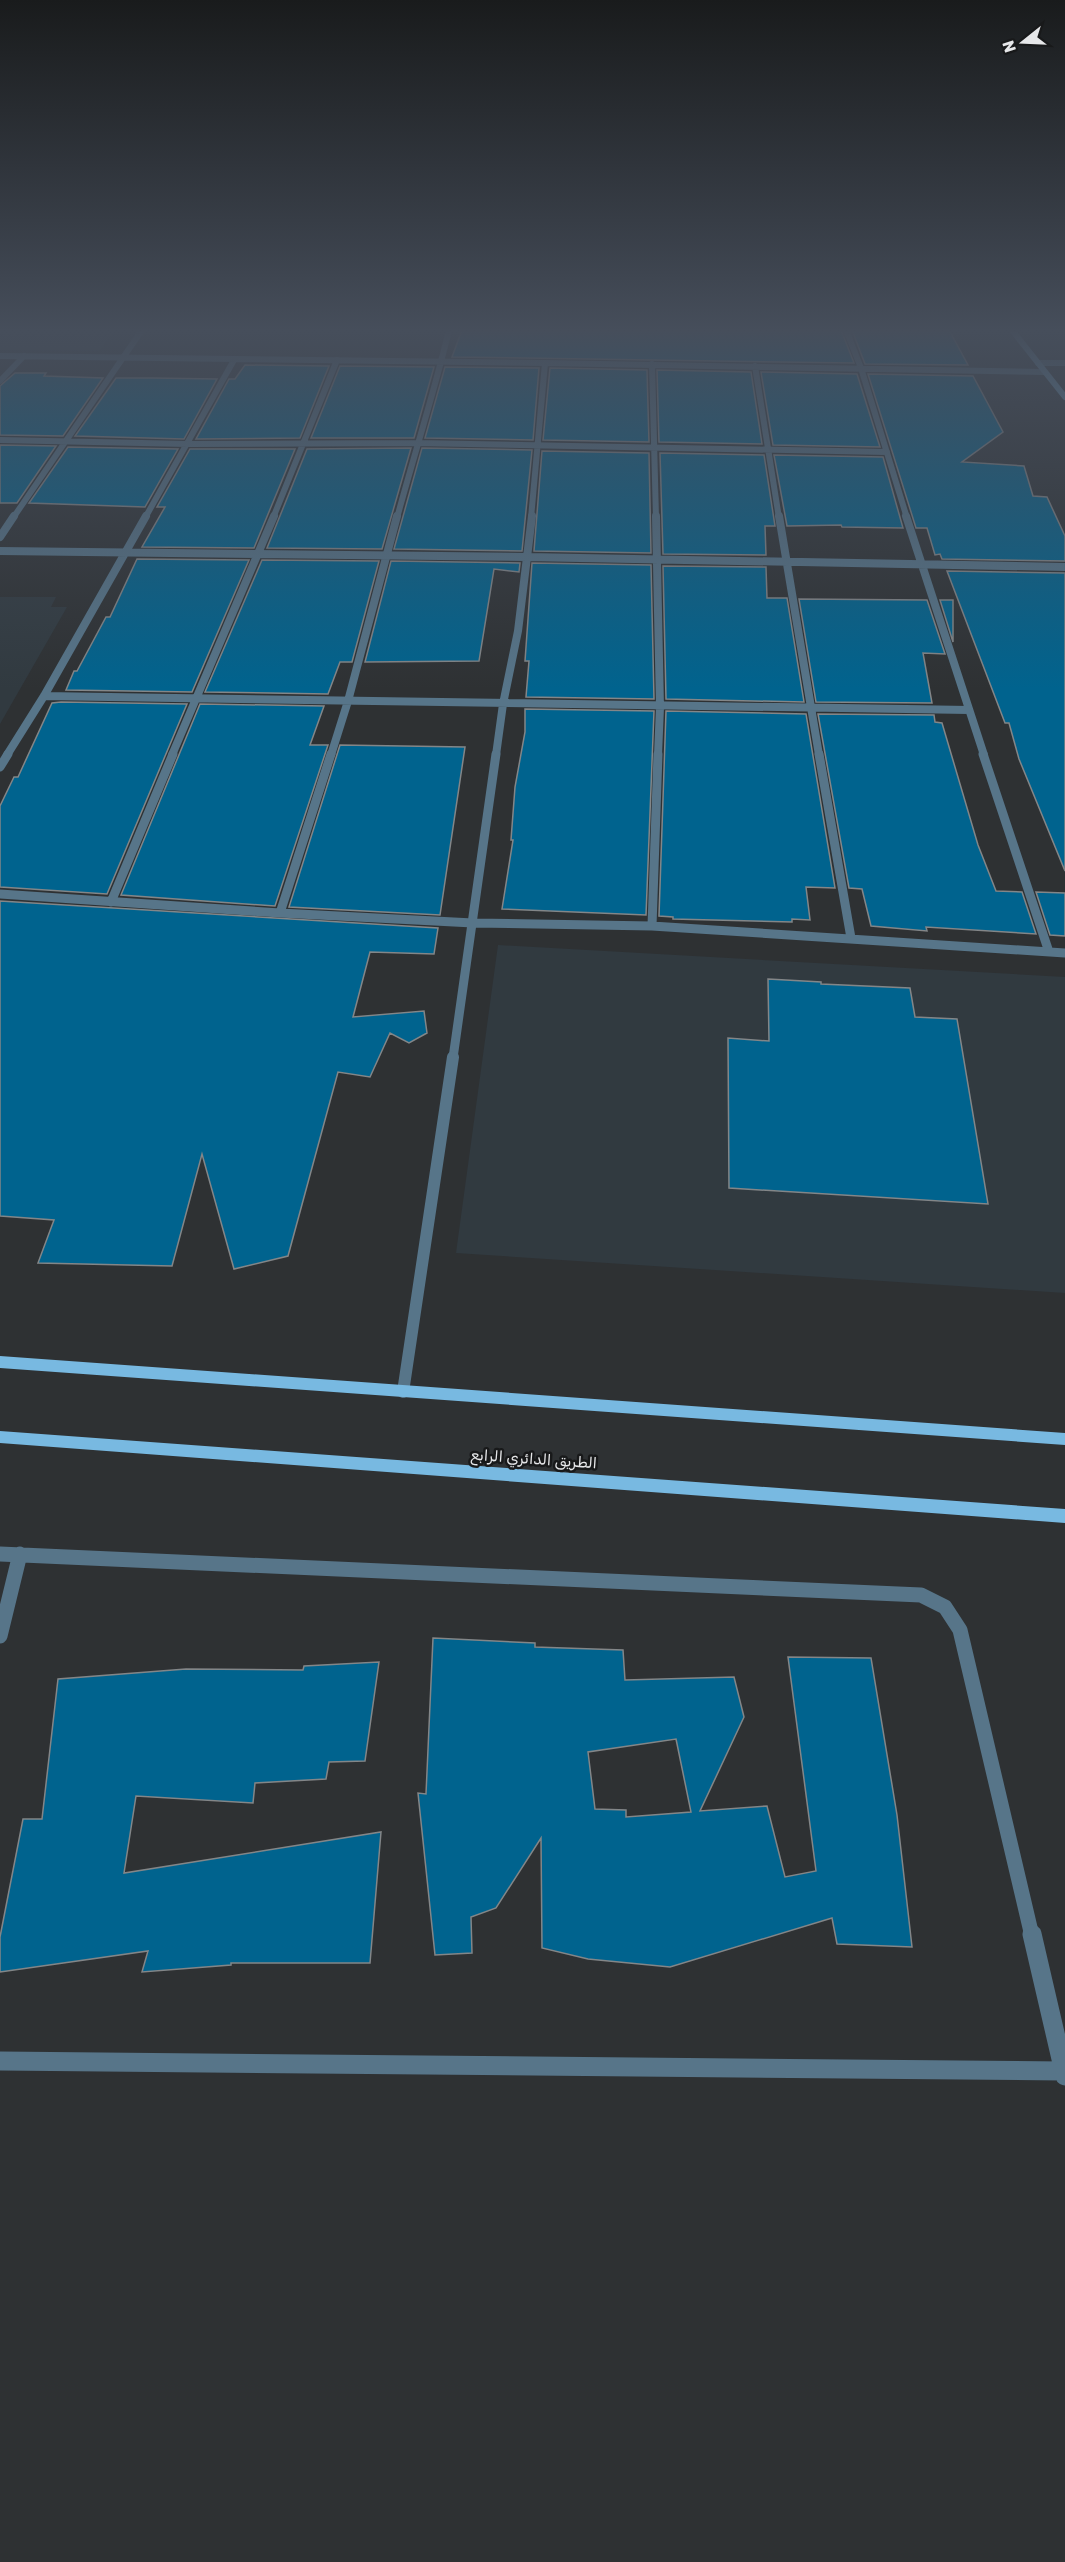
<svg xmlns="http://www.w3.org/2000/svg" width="1065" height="2562" viewBox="0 0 1065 2562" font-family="Rubik,'Noto Naskh Arabic',sans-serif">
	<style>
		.built { fill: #313a40 }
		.building { fill: #00638e; stroke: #838688; stroke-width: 1.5; fill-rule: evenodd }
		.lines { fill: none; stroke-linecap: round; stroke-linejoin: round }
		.street-far5 { stroke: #577589; stroke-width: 6 }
		.street-far4 { stroke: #577589; stroke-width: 8 }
		.street-far3 { stroke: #577589; stroke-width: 9 }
		.street-far2 { stroke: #577589; stroke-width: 12 }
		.street-far1 { stroke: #577589; stroke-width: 15 }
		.street { stroke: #577589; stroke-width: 19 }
		.secondary { stroke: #6a9bbb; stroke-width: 6 }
		.primary { fill: #78b9e1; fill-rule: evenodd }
		.labels { text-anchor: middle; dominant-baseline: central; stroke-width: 5; stroke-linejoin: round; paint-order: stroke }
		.street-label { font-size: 15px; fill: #e6e7e9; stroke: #18191a }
	</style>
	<rect width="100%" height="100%" fill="#2e3133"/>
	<path class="built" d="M0 330H115L99 351 0 350Z
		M0 597H56L51 607H67L0 724Z
		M498 945 1065 977V1293L456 1253Z"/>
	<path class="building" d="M462 330H841L854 363 452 357Z
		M852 330H949L968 365 865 364Z
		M245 365 329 366 300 438 196 439 229 379H235Z
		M340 366 434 367 414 438H311Z
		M445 367 539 368 533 440 425 438Z
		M550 368 647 370 649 442 543 440Z
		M657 370 751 372 762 444 659 442Z
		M761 372 857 374 880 447 773 445Z
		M15 373H46L44 376 103 378 63 436 0 435V386Z
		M868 374 973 376 1003 432 962 462 1024 466 1033 496 1047 497 1065 536V561L942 559 940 554 935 555 927 528H916Z
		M116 378H152L217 379 184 439 75 436Z
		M0 445 56 446 17 503H0Z
		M68 447 178 449 145 507 29 503Z
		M411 448 382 549 267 548 307 449Z
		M422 448 532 450 522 551 394 549Z
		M190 449H295L254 548 142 547 165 507H157Z
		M542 451 649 453 651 553 534 551Z
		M660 453 764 455 775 526H765L766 555 663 554Z
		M774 455 883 457 903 528 842 527 841 525 787 526Z
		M137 559 249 560 192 692 66 690 74 671H77L106 617H110Z
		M262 560 379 561 352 662H340L328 694 205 692Z
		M391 561 520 563 519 572 494 569 479 661 365 662Z
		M532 563 651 565 654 699 526 697 529 661H525Z
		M663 566 766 567 767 598H787L804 702 666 699Z
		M947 571 1065 573V871L1019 759 1009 723H1005Z
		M799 599 927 600 945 654 923 653 932 703 816 702Z
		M940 600H953V642Z
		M61 702 187 704 107 894 0 887V806L14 777H18L52 703Z
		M200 704 324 706 310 745H328L275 906 121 895Z
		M525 709 654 711 646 915 502 909 513 840H511L515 787 525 732Z
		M666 711 806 714 835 888 806 887 810 920 792 919V922L673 919V917L659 916Z
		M818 714 934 715 935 722 942 723 978 845 996 891 1022 892 1036 934 926 927 927 931 871 926 862 889 849 888Z
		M340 745 465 747 440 915 289 907Z
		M1036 892 1065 893V936L1050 935Z
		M0 901 438 928 434 954 370 952 353 1017 424 1011 427 1033 409 1043 390 1033 370 1077 338 1072 288 1256 234 1269 202 1154 172 1266 38 1263 54 1220 0 1216Z
		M768 979 821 982V984L910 988 915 1017 957 1019 988 1204 729 1188 728 1038 769 1041Z
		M433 1638 535 1643V1647L623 1650 625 1680 734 1677 744 1717 700 1811 767 1806 785 1877 816 1871 788 1657 871 1658 897 1815 912 1947 837 1944 832 1918 670 1967 588 1959 542 1948 541 1838 496 1908 471 1917 472 1953 435 1955 418 1793 426 1794ZM676 1739 691 1812 626 1817V1810L595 1809 588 1752Z
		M379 1662 365 1761 329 1762 326 1779 255 1783 253 1803 136 1796 124 1873 381 1832 370 1963H231V1965L142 1972 148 1951 0 1972V1937L23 1819H42L58 1679 186 1669 303 1670 304 1666Z"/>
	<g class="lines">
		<path class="street-far5" d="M846 330 861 368 907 518
			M0 356 545 363
			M1038 363H1065
			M652 364 656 518
			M755 366 779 518
			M0 381 24 356
			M0 440 188 444 417 443 887 452
			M13 518 142 330
			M145 518 234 360
			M273 518 337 360
			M397 518C414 455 434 393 449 330
			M531 518 545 363 1044 372"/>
		<path class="street-far4" d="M656 516 660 707 658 755
			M779 516 819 755
			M906 516 984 755
			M0 537 14 516
			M0 551 528 557 1065 567
			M44 696 969 710
			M7 755 44 696 146 516
			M172 755 274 516
			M331 755 348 701 397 516
			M496 755 503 704 518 631 532 516"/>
		<path class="street-far3" d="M819 754 851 938
			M983 754 1049 952
			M0 767 8 754
			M0 894 280 913 473 923 652 926 1065 953
			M111 902 173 754
			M280 913 331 754
			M652 926 658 754
			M453 1058 496 754"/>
		<path class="street-far2" d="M403 1392 453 1057"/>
		<path class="street-far1" d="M0 1554 921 1595 945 1607 960 1630 1032 1936
			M0 1636 20 1554"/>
		<path class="street" d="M1032 1934 1065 2076
			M0 2061 1063 2071"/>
		<path class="secondary" d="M1012 330 1065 397"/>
		<path class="primary" d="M0 1356 1065 1433V1445L0 1368Z
			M0 1431 1065 1509V1523L0 1443Z"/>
	</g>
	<linearGradient id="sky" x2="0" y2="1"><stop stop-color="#191b1c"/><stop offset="0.48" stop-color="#464e5b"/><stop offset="1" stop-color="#464e5b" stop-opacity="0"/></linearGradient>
	<rect width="1065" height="689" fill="url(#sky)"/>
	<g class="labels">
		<g class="street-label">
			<text transform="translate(534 1459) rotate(4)">الطريق الدائري الرابع</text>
		</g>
	</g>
	<g transform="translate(1023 42) rotate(252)" stroke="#18191a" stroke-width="4.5" paint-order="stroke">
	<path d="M0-4.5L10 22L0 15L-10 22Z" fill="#e6e7e9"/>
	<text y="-9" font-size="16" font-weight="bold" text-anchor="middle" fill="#e6e7e9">N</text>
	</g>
</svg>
